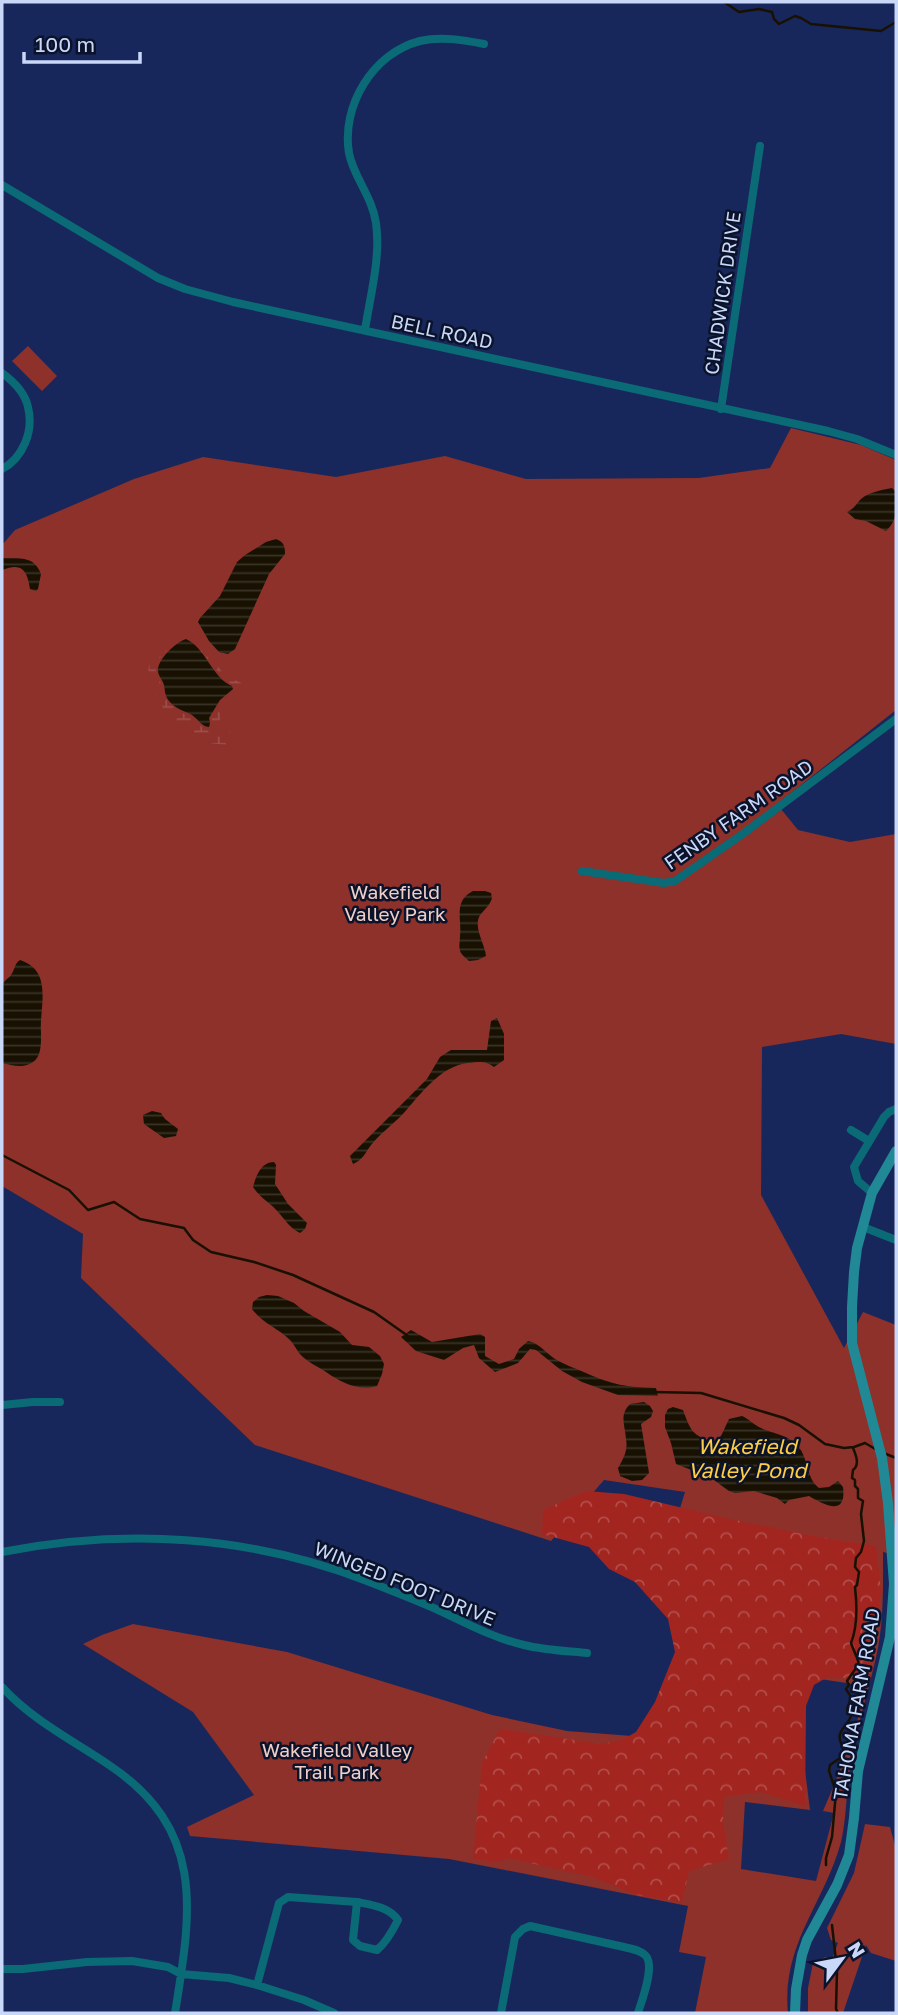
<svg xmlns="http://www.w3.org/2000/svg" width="898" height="2015" viewBox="0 0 898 2015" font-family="'Golos Text',sans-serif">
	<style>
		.green { fill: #8d312a; fill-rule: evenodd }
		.forest { fill: url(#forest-crowns) }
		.wetland { fill: url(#wetland-marsh) }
		.water { fill: url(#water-rules) }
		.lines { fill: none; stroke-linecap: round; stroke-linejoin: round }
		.stream { stroke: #181102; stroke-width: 2.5 }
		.street { stroke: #0a6a76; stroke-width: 8 }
		.secondary { stroke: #218996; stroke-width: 10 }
		.labels { text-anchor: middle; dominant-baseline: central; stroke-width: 5; stroke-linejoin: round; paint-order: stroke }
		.street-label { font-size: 19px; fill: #c9d7f8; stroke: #0b132a }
		.park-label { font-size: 19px; fill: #f0cfc9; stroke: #0b132a }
		.water-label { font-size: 21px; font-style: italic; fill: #fecd46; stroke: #0b132a }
	</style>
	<defs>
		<pattern id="forest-crowns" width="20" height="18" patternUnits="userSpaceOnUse" patternTransform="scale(1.75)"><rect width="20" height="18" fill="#a3251f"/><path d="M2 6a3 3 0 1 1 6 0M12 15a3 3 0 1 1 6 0" fill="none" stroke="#b24e4b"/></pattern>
		<pattern id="wetland-marsh" width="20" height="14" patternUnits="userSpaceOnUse" patternTransform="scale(1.75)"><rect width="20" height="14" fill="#8d312a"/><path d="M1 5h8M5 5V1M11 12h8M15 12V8" fill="none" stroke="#9c4e4a"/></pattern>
		<pattern id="water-rules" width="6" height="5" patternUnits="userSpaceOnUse" patternTransform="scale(1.75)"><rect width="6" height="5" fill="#181102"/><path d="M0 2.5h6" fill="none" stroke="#383328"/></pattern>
	</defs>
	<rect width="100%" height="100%" fill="#18275b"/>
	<path class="green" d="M28 346 57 376 42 391 12 361Z
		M791 428 861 445 896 460V710L777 804 798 830 850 842 896 834V1044L841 1034 762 1047 761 1195 844 1348 863 1312 896 1325V1555L883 1552C883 1585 884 1620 877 1653 869 1690 857 1725 851 1762 846 1788 847 1816 841 1842 825 1902 781 1945 788 2013H695L706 1957 679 1952 688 1906 449 1859 190 1836 187 1827 254 1795 193 1712 83 1644 102 1635 133 1624 287 1652 492 1715 567 1731 632 1736 683 1687 661 1570 685 1492 604 1480 551 1541 255 1445 81 1278 83 1234 2 1186V545L15 530 134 479 203 457 336 477 445 456 526 479 699 478 770 468ZM793 1675 860 1685 865 1692C855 1734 840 1772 823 1811L834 1813 816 1881 741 1869 745 1802 810 1810Z
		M865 1824 890 1827 896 1849V1961L871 1953 866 1945 843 2013H808V1988L813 1963 825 1957 832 1959 838 1943 831 1940 827 1928 854 1873Z"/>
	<path class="forest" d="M586 1491 624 1494 721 1517 813 1536 876 1546 881 1591 874 1642 867 1678H826L814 1685 806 1706 805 1806 760 1792 724 1797 723 1823 729 1859 689 1871 682 1902 637 1895 592 1877 508 1858 497 1862 473 1859 482 1763 500 1729 601 1744 622 1740 636 1732 655 1702 675 1652 668 1619 635 1582 609 1569 589 1547 542 1534 543 1510Z"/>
	<path class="wetland" d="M183 634H191L225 675C231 680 240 680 244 686L242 691 232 698 230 697 229 694 234 689 233 685 226 681 190 639C182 637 178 641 171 647 154 663 154 662 161 684 168 708 173 706 192 719 197 722 200 726 205 729L212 727 213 722 210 718 213 711 220 703 222 706 220 720 217 722 235 736 234 741 229 745 207 743 198 738 178 723 164 709 159 702 153 689 148 673 149 666 158 653Z"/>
	<path class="water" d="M892 488 896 492C896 508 898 520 886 531L866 521 855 519 847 512C855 508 856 504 861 499 869 492 882 490 892 488Z
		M276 539C284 542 285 546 285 554L269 574 235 649 228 654 219 652 209 641 198 622 200 618 220 596 237 562 245 555 266 542Z
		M2 558C19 559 34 555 41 574L38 589 36 591 30 589C27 571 23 562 2 570Z
		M186 639C206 648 212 678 232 686L233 689 220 700 209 718 210 723 209 727C201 726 199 720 192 715 183 710 177 710 169 701 165 696 165 691 164 685 163 680 158 676 158 671 157 660 176 642 186 639Z
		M473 891H485L491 893 492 898C490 906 483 910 479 917 474 929 485 944 486 956L478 960 469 961C467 959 463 956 461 953 458 947 460 943 460 936 462 919 453 901 473 891Z
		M20 960C54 971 39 1008 41 1032 41 1041 42 1056 33 1062 24 1069 12 1065 2 1063V986C4 980 7 980 11 975 15 970 14 964 20 960Z
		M497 1018 504 1034V1060L494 1067C485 1060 479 1062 468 1063 440 1066 420 1095 402 1115 392 1125 380 1134 371 1145 365 1153 363 1160 353 1164L350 1156 427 1079 440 1057 451 1050H487L491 1021Z
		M152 1111 161 1113 165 1119 178 1129 176 1136 164 1138 144 1124 143 1115Z
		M274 1162 276 1165 275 1184 288 1204 307 1223 305 1229 300 1233C290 1228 286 1221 279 1213 271 1203 260 1198 253 1187 256 1176 261 1162 274 1162Z
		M267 1295 278 1296 294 1303 304 1311 340 1332 352 1345 369 1347 380 1356 384 1364 382 1374 377 1386C358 1391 342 1383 326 1372 317 1366 307 1362 299 1353 296 1349 294 1344 290 1340 278 1328 263 1324 252 1309L253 1302 259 1297Z
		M411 1330 432 1342 480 1334 485 1337V1356L499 1364 514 1359 519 1349 528 1341C539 1343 546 1353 555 1359 565 1365 575 1368 586 1373 613 1385 626 1387 656 1388L658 1396 618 1395 582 1382 562 1371 536 1350 530 1349 518 1363 495 1372 479 1358 474 1345 463 1348 444 1360 416 1351 401 1337Z
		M644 1402 650 1406 653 1411 651 1417 641 1424 649 1473 642 1480 632 1481 620 1476 618 1468C624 1458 628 1450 626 1439 625 1425 619 1415 630 1404Z
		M673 1407 683 1410C690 1429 692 1437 714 1441L721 1436 729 1419 742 1416C749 1419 754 1425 761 1428 772 1433 787 1435 796 1444 809 1456 805 1477 819 1488L829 1487 838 1481 843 1487C847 1518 823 1504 809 1496L789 1500 785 1504 777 1498 754 1491 735 1493 729 1491 703 1472 694 1471 676 1464 671 1443 665 1427V1415L668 1409Z"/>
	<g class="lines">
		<path class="stream" d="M724 2 739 12 759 9 772 12 774 19 779 24 795 16 801 18 811 24 881 31 896 22
			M2 1155 69 1190 88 1210 114 1202 140 1219 184 1228 193 1240 211 1252 254 1262 293 1275 374 1312 408 1336
			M653 1392 701 1393 784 1418 799 1425 825 1444 844 1448 854 1447 865 1443 877 1450
			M886 1454 896 1458
			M826 1865V1858L832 1837 836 1792 829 1771 830 1765 843 1756 845 1751C831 1729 848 1730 852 1713L847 1710C847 1706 851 1701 851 1698 851 1695 847 1692 846 1689L849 1685 847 1681C862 1658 861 1670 851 1643 858 1626 857 1605 855 1587L857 1585 859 1572 855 1567 856 1558 861 1552 864 1541 861 1514 863 1501 858 1498V1489L855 1486V1480L852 1478 853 1470C860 1465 856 1455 853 1448
			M832 1925 837 1970 836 2009 838 2013"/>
		<path class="street" d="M2 185 158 278 185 289 233 302 828 431 857 439 896 455
			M365 330C370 296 381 258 376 223 372 196 353 176 349 153 341 106 373 53 420 41 441 36 464 40 484 44
			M2 373C13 381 25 393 28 407 34 431 23 458 2 469
			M721 409 760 146
			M582 871 664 883 675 881 744 833 896 719
			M851 1130 869 1141
			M872 1193 858 1181 854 1167 884 1117 889 1112 896 1109
			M863 1227 896 1240
			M2 1405 33 1402H60
			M2 1552C124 1528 250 1535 367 1581 390 1590 413 1599 436 1609 464 1622 493 1638 524 1645 544 1650 566 1651 587 1653
			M2 1687C32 1720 72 1740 109 1765 207 1830 191 1913 175 2013
			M357 1902C372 1905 389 1907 398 1920 393 1930 386 1943 377 1950L360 1946 353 1940Z
			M2 1969H23L87 1962 132 1961 168 1967 181 1974 229 1978 257 1985 304 2000 334 2013
			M257 1985 279 1903 288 1897 357 1902
			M501 2013 515 1937 523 1929 530 1926 624 1947C632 1949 641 1950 646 1956 655 1967 642 2000 638 2013"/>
		<path class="secondary" d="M795 2013 796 1989 802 1955 807 1940 837 1885 849 1855 854 1818 858 1771 890 1637 894 1584 888 1503 882 1458 852 1343V1307L854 1272 857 1248 872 1193 896 1151"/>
	</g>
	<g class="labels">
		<g class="street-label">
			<text transform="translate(722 293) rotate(-82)">CHADWICK DRIVE</text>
			<text transform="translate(442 331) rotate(12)">BELL ROAD</text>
			<text transform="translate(738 814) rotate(-35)">FENBY FARM ROAD</text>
			<text transform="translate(405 1583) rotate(22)">WINGED FOOT DRIVE</text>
			<text transform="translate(856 1704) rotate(-80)">TAHOMA FARM ROAD</text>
		</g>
		<g class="park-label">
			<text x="395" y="891">Wakefield<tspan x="395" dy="22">Valley Park</tspan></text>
			<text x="337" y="1749">Wakefield Valley<tspan x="337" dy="22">Trail Park</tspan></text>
		</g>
		<g class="water-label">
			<text x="747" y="1446">Wakefield<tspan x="747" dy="24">Valley Pond</tspan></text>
		</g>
	</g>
	<rect width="898" height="2015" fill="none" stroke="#c9d7f8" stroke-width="7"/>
	<g transform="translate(842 1959) rotate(58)" stroke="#0b132a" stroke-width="5" paint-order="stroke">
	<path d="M0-5L12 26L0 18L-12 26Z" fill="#c9d7f8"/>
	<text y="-10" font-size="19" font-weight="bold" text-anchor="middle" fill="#c9d7f8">N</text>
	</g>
	<path d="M24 52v10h116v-10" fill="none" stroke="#c9d7f8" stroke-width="3.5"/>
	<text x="35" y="52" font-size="21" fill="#c9d7f8" stroke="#0b132a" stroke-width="5" paint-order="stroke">100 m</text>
</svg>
